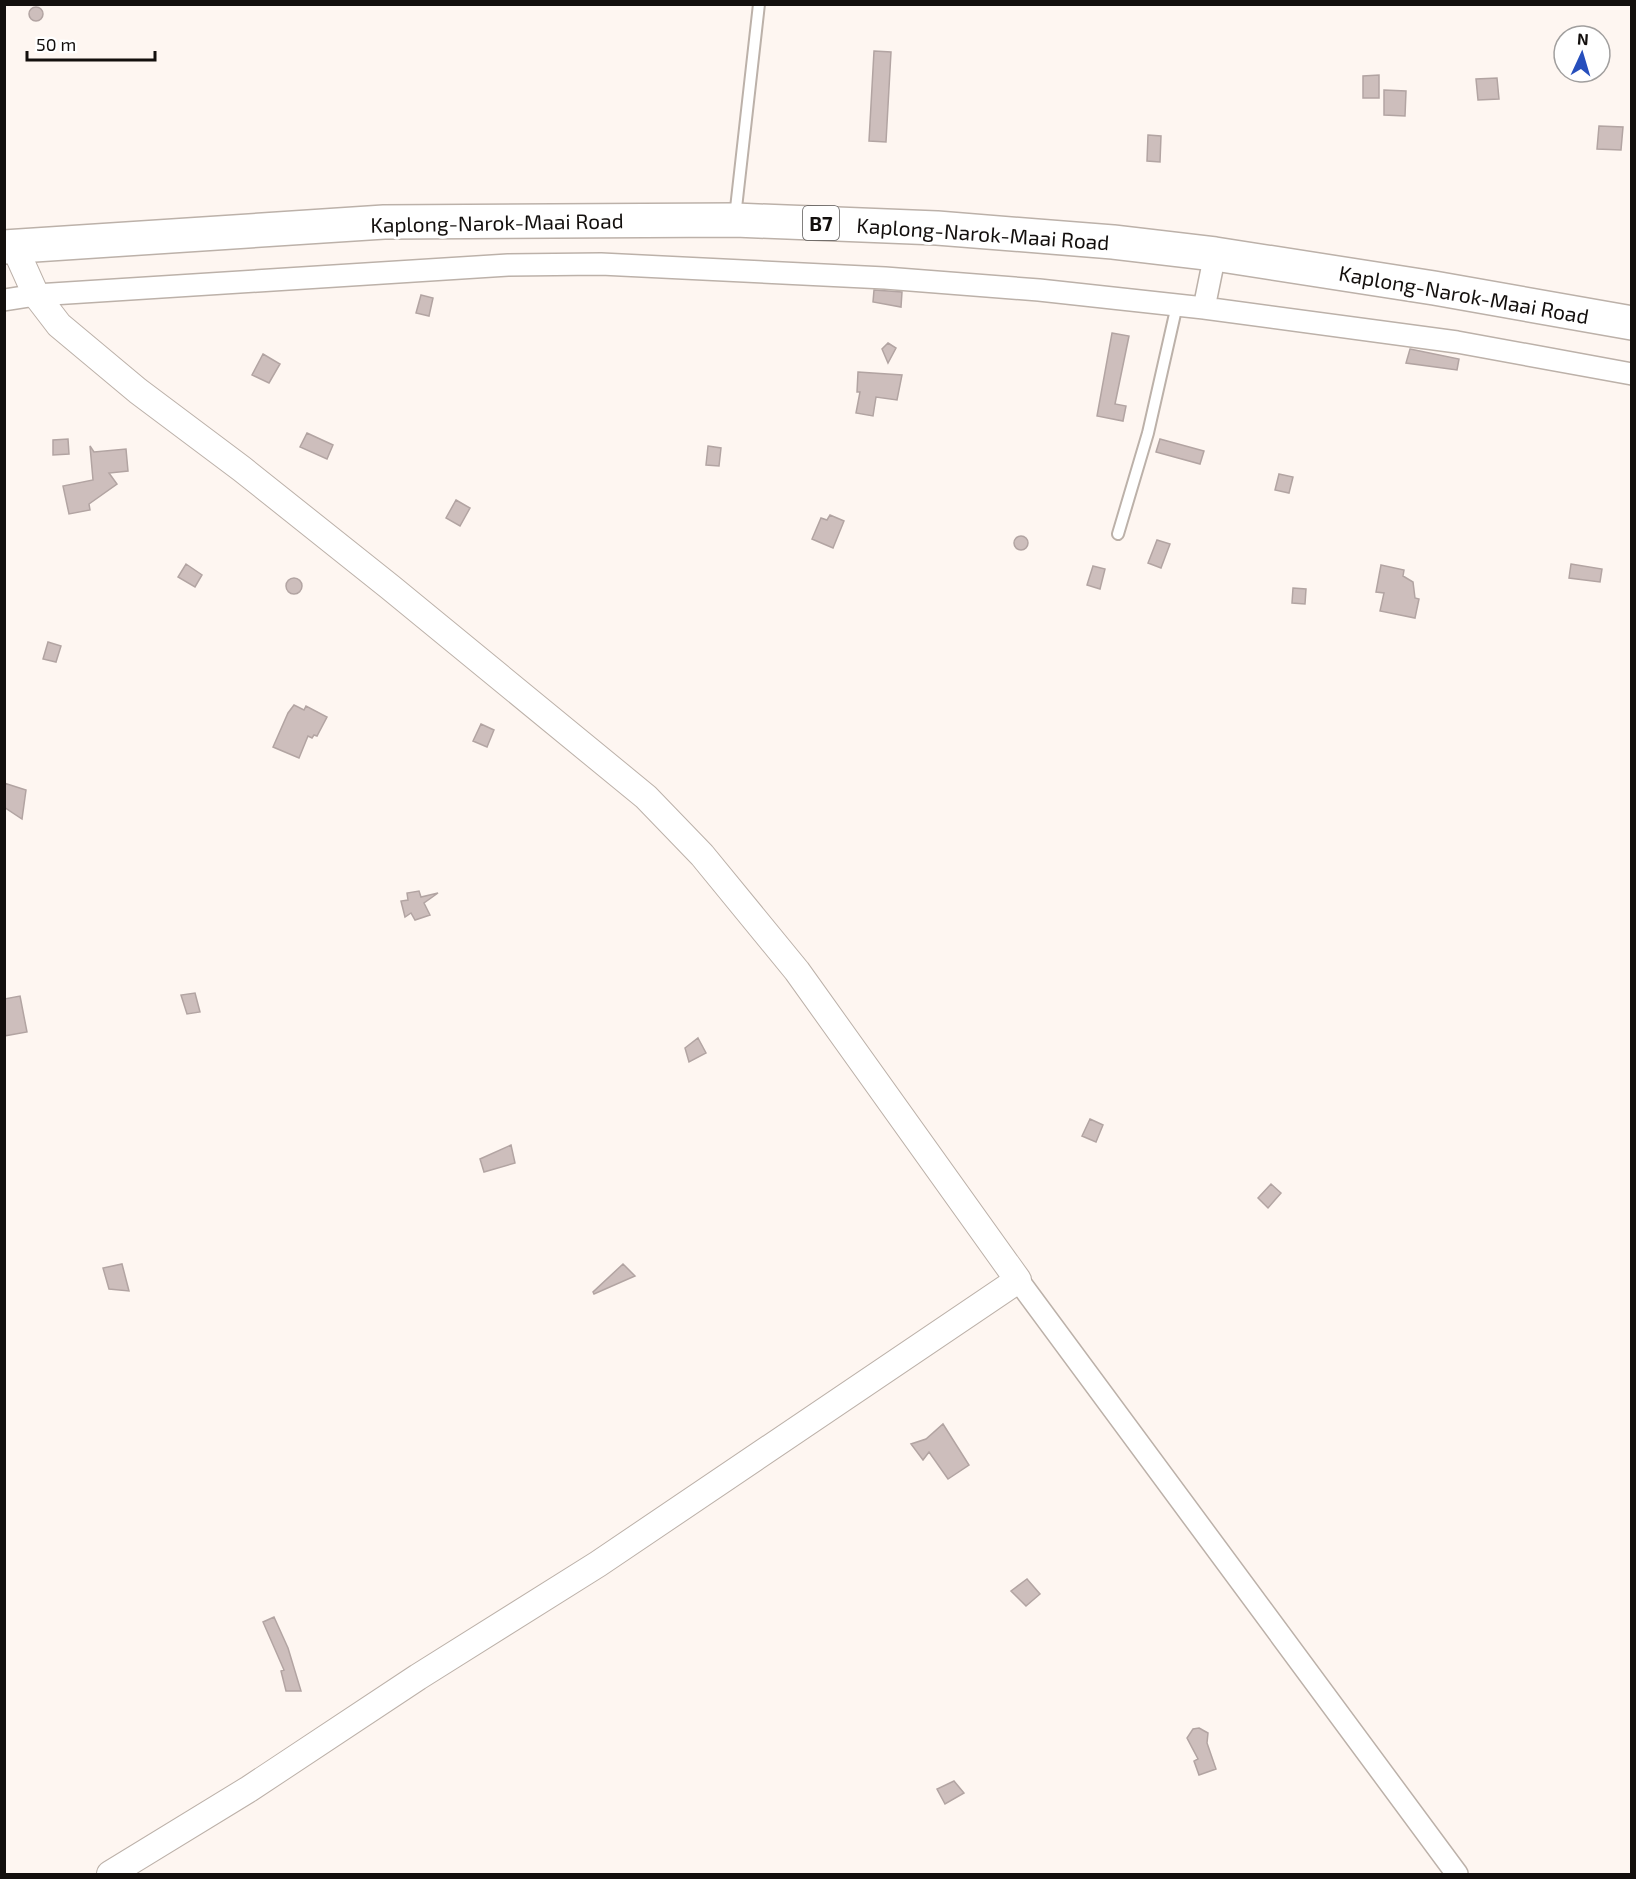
<svg xmlns="http://www.w3.org/2000/svg" width="1636" height="1879" viewBox="0 0 1636 1879" font-family="'Exo 2',sans-serif">
	<style>
		.building { fill: #cdbebc; stroke: #b2a4a2; stroke-width: 1.5 }
		.lines { fill: none; stroke-linecap: round; stroke-linejoin: round }
		.service-casing { stroke: #bcb1a9; stroke-width: 14 }
		.minor-casing { stroke: #bcb1a9; stroke-width: 24 }
		.tertiary-casing { stroke: #bcb1a9; stroke-width: 28 }
		.trunk-casing { stroke: #bcb1a9; stroke-width: 36 }
		.service { stroke: #fff; stroke-width: 10 }
		.minor { stroke: #fff; stroke-width: 21 }
		.tertiary { stroke: #fff; stroke-width: 26 }
		.trunk { stroke: #fff; stroke-width: 33 }
		.labels { text-anchor: middle; dominant-baseline: central; stroke-width: 6; stroke-linejoin: round; paint-order: stroke }
		.shield { fill: #fff; stroke: #5a5756; stroke-width: 1.5 }
		.shield-label { font-size: 20px; font-weight: bold; fill: #130f0d }
		.street-label { font-size: 21px; fill: #130f0d; stroke: #fff }
	</style>
	<rect width="100%" height="100%" fill="#fef6f1"/>
	<path class="building" d="M29 14a7 7 0 1 1 14 0a7 7 0 1 1-14 0Z
		M874 51 891 52 886 142 869 141Z
		M1379 75V98H1363V76Z
		M1497 78 1499 99 1478 100 1476 79Z
		M1384 90 1406 91 1405 116 1384 115Z
		M1599 126 1623 127 1621 150 1597 149Z
		M1148 135 1161 136 1160 162 1147 161Z
		M874 290 902 292 901 307 873 302Z
		M421 295 433 298 429 316 416 313Z
		M1112 333 1129 336 1115 404 1126 406 1123 421 1097 416Z
		M888 343 896 348 888 363 882 349Z
		M1410 349 1459 359 1457 370 1406 363Z
		M263 354 280 364 269 383 252 375Z
		M858 372 902 375 897 400 876 397 873 416 856 413 860 392H857Z
		M307 433 333 445 327 459 300 447Z
		M68 439 69 454 53 455V440Z
		M1160 439 1204 451 1200 464 1156 452Z
		M90 446 94 452 126 449 128 471 109 473 117 484 89 504 90 510 69 514 63 486 93 480Z
		M708 446 721 448 719 466 706 465Z
		M1279 474 1293 477 1289 493 1275 490Z
		M456 500 470 508 460 526 446 518Z
		M830 515 844 521 833 548 812 539 821 518 827 520Z
		M1014 543a7 7 0 1 1 14 0a7 7 0 1 1-14 0Z
		M1157 540 1170 544 1161 568 1148 563Z
		M186 564 202 575 195 587 178 577Z
		M1571 564 1602 569 1600 582 1569 578Z
		M1381 565 1404 570 1403 576 1413 582 1415 598 1419 599 1415 618 1380 611 1384 593 1376 592Z
		M1093 566 1105 569 1100 589 1087 585Z
		M286 586a8 8 0 1 1 16 0a8 8 0 1 1-16 0Z
		M1293 588 1306 589 1305 604 1292 603Z
		M48 642 61 646 56 662 43 659Z
		M294 705 304 710 306 706 327 717 317 736 314 735 312 738 308 736 299 758 273 747 288 713Z
		M481 724 494 730 487 747 473 741Z
		M4 783 26 790 22 819 4 807Z
		M419 891 421 897 438 893 424 903 430 915 415 920 411 913 405 917 401 901 408 900 407 893Z
		M195 993 200 1012 187 1014 181 995Z
		M20 996 27 1032 4 1036V999Z
		M698 1038 706 1053 689 1062 685 1048Z
		M1090 1119 1103 1125 1096 1142 1082 1136Z
		M511 1145 515 1163 484 1172 480 1159Z
		M1271 1184 1281 1193 1268 1208 1258 1198Z
		M122 1264 129 1291 109 1289 103 1268Z
		M623 1264 635 1276 594 1294 593 1292Z
		M943 1424 969 1465 948 1479 929 1452 923 1460 911 1444 926 1439Z
		M1027 1579 1040 1594 1026 1606 1011 1591Z
		M274 1617 288 1648 301 1691H286L281 1671 284 1670 263 1622Z
		M1199 1728 1208 1733 1207 1743 1216 1769 1199 1775 1194 1761 1198 1759 1187 1738 1193 1729Z
		M954 1781 964 1793 945 1804 937 1789Z"/>
	<g class="lines">
		<defs>
			<path id="service" d="M735 217 759 4
				M1118 534 1148 433 1177 305"/>
			<path id="minor" d="M4 300 36 295 508 265 601 264 885 278 1039 290 1204 308 1457 342 1632 374
				M1204 308 1215 254
				M1018 1280 1457 1874"/>
			<path id="tertiary" d="M14 246 36 295 59 325 138 391 242 469 390 587 646 797 702 855 797 971 1018 1280 598 1564 418 1677 249 1789 110 1874"/>
			<path id="trunk" d="M4 247 384 222 735 220 937 228 1113 242 1215 254 1434 288 1632 323"/>
		</defs>
		<use href="#service" class="service-casing"/>
		<use href="#minor" class="minor-casing"/>
		<use href="#tertiary" class="tertiary-casing"/>
		<use href="#trunk" class="trunk-casing"/>
		<use href="#service" class="service"/>
		<use href="#minor" class="minor"/>
		<use href="#tertiary" class="tertiary"/>
		<use href="#trunk" class="trunk"/>
	</g>
	<g class="labels">
		<rect class="shield" x="803" y="206" width="36" height="34" rx="4.5"/>
		<g class="shield-label">
			<text x="821" y="223">B7</text>
		</g>
		<g class="street-label">
			<text transform="translate(497 222) rotate(-1)">Kaplong-Narok-Maai Road</text>
			<text transform="translate(983 233) rotate(4)">Kaplong-Narok-Maai Road</text>
			<text transform="translate(1464 294) rotate(10)">Kaplong-Narok-Maai Road</text>
		</g>
	</g>
	<rect width="1636" height="1879" fill="none" stroke="#130f0d" stroke-width="12"/>
	<g transform="translate(1582 54) rotate(4)"><circle r="28" fill="#ffffff" stroke="#a19f9e" stroke-width="1.5"/>
	<path d="M0-4.5L10 22L0 15L-10 22Z" fill="#264ebc"/>
	<text y="-9" font-size="16" font-weight="bold" text-anchor="middle" fill="#130f0d">N</text>
	</g>
	<path d="M27 51v9h128v-9" fill="none" stroke="#130f0d" stroke-width="3"/>
	<text x="36" y="51" font-size="18" fill="#130f0d" stroke="#ffffff" stroke-width="4.5" paint-order="stroke">50 m</text>
</svg>
